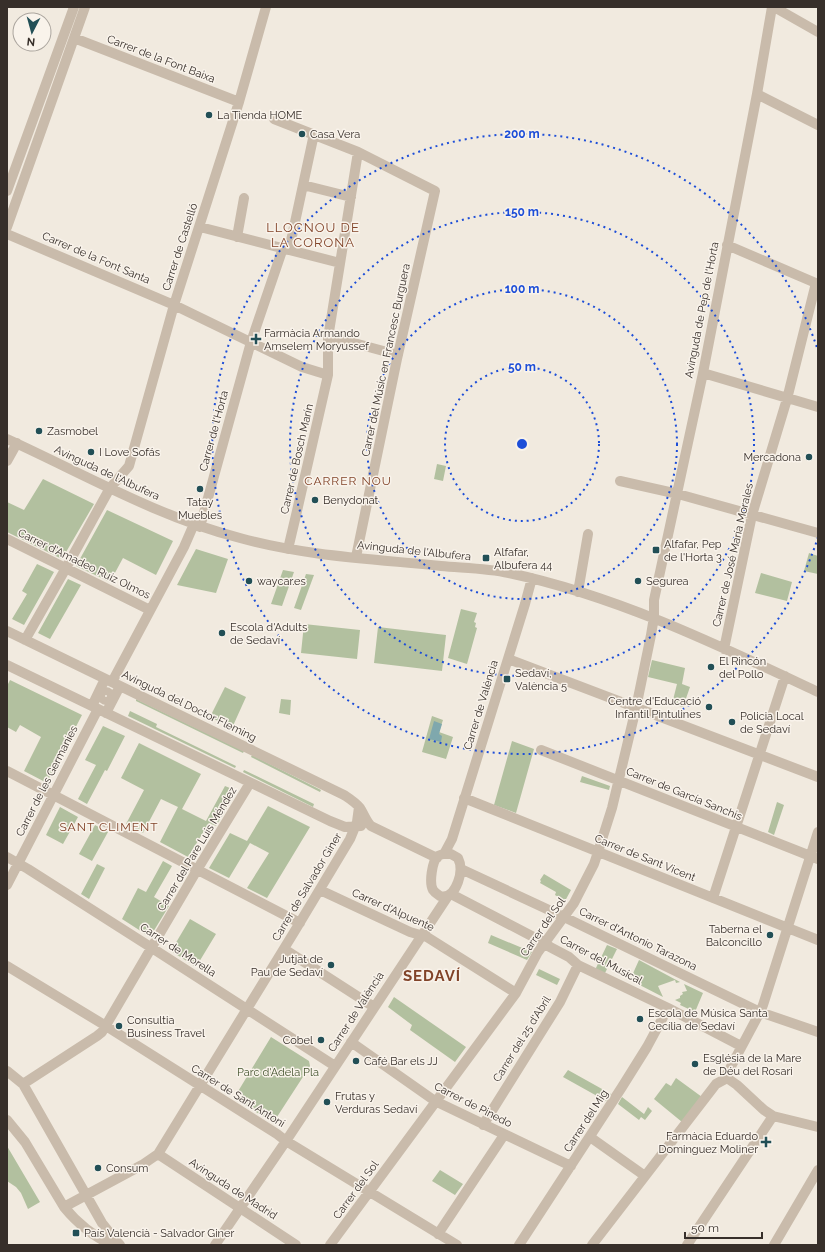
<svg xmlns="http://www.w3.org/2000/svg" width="825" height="1252" viewBox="0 0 825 1252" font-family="Raleway,sans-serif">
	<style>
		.green { fill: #b2c09f }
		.water { fill: #7fa8ad }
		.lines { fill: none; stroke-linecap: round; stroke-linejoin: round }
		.minor { stroke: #c9bbab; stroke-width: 10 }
		.ring { fill: none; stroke: #1d4ed8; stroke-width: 2; stroke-dasharray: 2 4 }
		.poi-dot { fill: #224f56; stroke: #f9f3eb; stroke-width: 1.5 }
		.labels { text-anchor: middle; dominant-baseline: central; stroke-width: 3; stroke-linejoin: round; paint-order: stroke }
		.street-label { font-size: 11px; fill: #372f2a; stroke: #f9f3eb }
		.poi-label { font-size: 11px; fill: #372f2a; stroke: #f9f3eb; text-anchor: start }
		.park-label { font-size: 11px; fill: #44542f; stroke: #f9f3eb }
		.neighbourhood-label { font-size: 12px; letter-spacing: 1px; fill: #814328; stroke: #f9f3eb }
		.quarter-label { font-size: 13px; letter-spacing: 1px; fill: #814328; stroke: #f9f3eb }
		.district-label { font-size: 15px; font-weight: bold; letter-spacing: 1px; fill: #814328; stroke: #f9f3eb }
		.centre { fill: #1d4ed8; stroke: #f9f3eb; stroke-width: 2 }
		.ring-label { font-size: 12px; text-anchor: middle; font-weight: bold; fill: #1d4ed8; stroke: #f9f3eb; stroke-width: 3; stroke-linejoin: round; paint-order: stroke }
	</style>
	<rect width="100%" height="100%" fill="#f1eadf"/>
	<path class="green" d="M437 464 446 466 443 481 434 479Z
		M43 479 94 504 62 559 7 532V502L24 510Z
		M107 510 173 541 156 575 123 558 110 582 76 566Z
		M196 549 228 559 216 593 177 585Z
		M809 553 818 556V574L804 571Z
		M37 564 54 572 24 625 12 619 27 594 22 591Z
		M283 570 294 572 282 606 271 604Z
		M761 573 792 582 787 601 755 593Z
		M306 574 314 575 301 610 294 608Z
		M68 579 81 585 50 639 38 633Z
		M461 609 477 613 474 622 476 623 475 627 477 628 467 664 448 658Z
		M304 624 360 630 357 659 301 653Z
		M378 627 446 635 442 671 374 663Z
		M652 660 685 668 682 684 690 687 683 707 672 704 677 684 648 677Z
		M10 680 82 715 47 783 24 771 41 737 20 725 16 732 7 727V686Z
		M225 687 246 697 232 728 210 717Z
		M136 699 244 751 243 753 136 701Z
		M281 699 291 700 290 715 279 713Z
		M130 711 157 724 156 727 236 766 235 768 128 716Z
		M432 716 443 720 439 732 453 737 446 759 422 752Z
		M103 726 125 736 107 771 105 770 87 804 78 799 96 765 85 760Z
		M512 741 534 749 516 813 494 805Z
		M139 743 201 774 182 809 206 821 225 786 237 791 216 826 209 823 188 857 160 842 178 807 161 799 143 833 126 824 144 790 121 778Z
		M252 755 321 790 320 792 251 757Z
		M244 770 314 804 313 807 243 772Z
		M582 776 610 786 609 790 580 782Z
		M777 802 784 805 774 835 768 832Z
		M268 806 310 827 267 898 247 888 269 853 250 843 229 878 209 868 230 833 247 841Z
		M60 807 78 817 63 844 46 835Z
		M95 825 108 832 92 861 79 854Z
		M163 861 172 866 154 897 169 906 150 937 122 919 138 888 146 892Z
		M97 864 105 868 89 899 81 894Z
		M544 874 571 890 565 901 555 895 556 892 540 883 541 881 540 880Z
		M190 919 216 934 196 967 171 951Z
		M491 935 532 952 527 960 488 943Z
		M607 945 617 949 604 975 595 970Z
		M639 960 680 982 676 983 675 980 658 986 663 997 630 980Z
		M539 969 560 979 557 985 536 975Z
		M684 984 703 993 695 1012 680 1005 681 1003 675 1000 680 998V996L683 994 682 992 687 991Z
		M394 997 466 1047 455 1062 410 1030 412 1025 388 1007Z
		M271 1037 309 1061 310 1066 275 1120 272 1122 234 1098Z
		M568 1070 611 1094 606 1101 563 1077Z
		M676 1078 702 1097 682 1122 654 1099 666 1083 671 1086Z
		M622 1097 644 1114 648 1107 652 1111 645 1120 641 1117 639 1120 618 1104Z
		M7 1146 40 1202 28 1209 21 1193 16 1187 7 1181Z
		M440 1170 463 1184 455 1195 432 1181Z"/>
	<path class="water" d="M434 721 442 724 439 734 442 736 441 742 429 739Z"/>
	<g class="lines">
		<path class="minor" d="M774 7 818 32
			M74 38 239 102
			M757 94 818 125
			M274 119 358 152 435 191 397 359 356 557
			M303 185 351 197
			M7 191 74 7
			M7 227 85 7
			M200 227 340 263
			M7 234 174 305 302 367 328 375
			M237 237 244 198
			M727 245 818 284
			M289 250 314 134
			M328 338 343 340 398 355
			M703 373 818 407
			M7 439C84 474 158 517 240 538 305 556 374 559 441 566 463 568 487 568 509 573 617 596 718 645 818 692
			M7 461 17 443
			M620 481 678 494 818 533
			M200 527 251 342 283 248
			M7 539 150 610
			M288 549 297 511 328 375V338L358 152
			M578 592 588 534
			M7 631 344 795C350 799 355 802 360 808 364 814 366 821 371 826L437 858
			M25 640 66 568 110 488 129 466 174 305 239 102 266 7
			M724 649 752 515 787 399 816 283
			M508 659 818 777
			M7 665 330 821 345 827 361 826
			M112 682 184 547 194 524
			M102 696a4 4 0 1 1 8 0a4 4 0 1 1-8 0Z
			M92 706 105 679
			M106 713 120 686
			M541 750 818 859
			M7 771 300 923
			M464 798 818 940
			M444 854 452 839 525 604 532 578
			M444 854H451L458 858C462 866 461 874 458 882 455 890 450 899 440 896 437 894 435 893 433 890 429 883 432 861 438 856 440 855 442 854 444 854Z
			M7 857 28 869 152 948 335 1066
			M461 869 564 917 760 1012 818 1032
			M7 885 98 709
			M320 890 410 932 427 937 516 993
			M451 894 545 943 550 947 569 957 578 965 668 1008 741 1046
			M713 898 785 676
			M284 949 374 1007
			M7 966 106 1026 277 1134 286 1141 457 1245
			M351 1042 435 1101 571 1166
			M7 1071 23 1084 102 1223 113 1237 120 1245
			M727 1078V1074L760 1012 763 1005 818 832
			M727 1078 737 1085 764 1110 773 1116 818 1127
			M23 1084 97 1036 102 1032 197 870 250 783
			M7 1120 25 1142 64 1207C78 1224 93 1236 112 1245
			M483 1125 560 1002 578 965
			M590 1137 645 1176
			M158 1154 296 1245
			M64 1207 142 1165 158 1154 296 929 350 839 357 822 359 807
			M438 1234 504 1135
			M215 1245 286 1141 448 896
			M330 1245 516 993 538 952 574 903 594 864 598 852 612 808 636 708 651 635 654 617V600L703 373 757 94 772 7
			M519 1245 622 1087 647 1047 668 1008
			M592 1245 716 1084 727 1078
			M687 1245 773 1116
			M774 1245 818 1170"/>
	</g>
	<g class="ring">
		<circle cx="522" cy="444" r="77"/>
		<circle cx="522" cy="444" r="155"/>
		<circle cx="522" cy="444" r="232"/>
		<path d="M818 537A310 310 0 1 1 818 351"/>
	</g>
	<g class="poi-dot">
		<circle cx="209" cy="115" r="4"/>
		<circle cx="302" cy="134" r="4"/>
		<path d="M254 333h4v4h4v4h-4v4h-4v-4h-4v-4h4z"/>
		<circle cx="39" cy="431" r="4"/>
		<circle cx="91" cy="452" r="4"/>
		<circle cx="809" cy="457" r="4"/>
		<circle cx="200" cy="489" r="4"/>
		<circle cx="315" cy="500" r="4"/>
		<rect x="652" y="546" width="8" height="8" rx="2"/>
		<rect x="482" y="554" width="8" height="8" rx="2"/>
		<circle cx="249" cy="581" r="4"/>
		<circle cx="638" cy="581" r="4"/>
		<circle cx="222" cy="633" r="4"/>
		<circle cx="711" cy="667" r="4"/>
		<rect x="503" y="675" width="8" height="8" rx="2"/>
		<circle cx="709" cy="707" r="4"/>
		<circle cx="732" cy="722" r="4"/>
		<circle cx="770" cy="935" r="4"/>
		<circle cx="331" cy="965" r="4"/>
		<circle cx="640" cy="1019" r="4"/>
		<circle cx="119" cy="1026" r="4"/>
		<circle cx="321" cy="1040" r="4"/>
		<circle cx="356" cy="1061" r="4"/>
		<circle cx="695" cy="1064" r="4"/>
		<circle cx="327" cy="1102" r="4"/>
		<path d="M764 1136h4v4h4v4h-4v4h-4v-4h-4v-4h4z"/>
		<circle cx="98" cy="1168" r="4"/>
		<rect x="72" y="1229" width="8" height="8" rx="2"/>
	</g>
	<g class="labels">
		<g class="street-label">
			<text transform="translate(161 59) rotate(21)">Carrer de la Font Baixa</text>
			<text transform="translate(180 247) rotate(-72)">Carrer de Castelló</text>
			<text transform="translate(96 258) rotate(23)">Carrer de la Font Santa</text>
			<text transform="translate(702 310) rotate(-79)">Avinguda de Pep de l'Horta</text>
			<text transform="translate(386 360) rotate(-78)">Carrer del Músic en Francesc Burguera</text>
			<text transform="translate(214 431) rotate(-75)">Carrer de l'Horta</text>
			<text transform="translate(297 459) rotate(-77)">Carrer de Bosch Marín</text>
			<text transform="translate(107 473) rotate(25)">Avinguda de l'Albufera</text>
			<text transform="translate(414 551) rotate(6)">Avinguda de l'Albufera</text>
			<text transform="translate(733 555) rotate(-77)">Carrer de José María Morales</text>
			<text transform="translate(84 564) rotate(26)">Carrer d'Amadeo Ruiz Olmos</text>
			<text transform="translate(481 705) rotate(-73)">Carrer de València</text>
			<text transform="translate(189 706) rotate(26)">Avinguda del Doctor Fleming</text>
			<text transform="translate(47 781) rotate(-63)">Carrer de les Germanies</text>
			<text transform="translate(684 794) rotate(22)">Carrer de García Sanchis</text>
			<text transform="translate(197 849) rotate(-59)">Carrer del Pare Luis Méndez</text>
			<text transform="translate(645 858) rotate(22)">Carrer de Sant Vicent</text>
			<text transform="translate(307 887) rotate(-59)">Carrer de Salvador Giner</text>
			<text transform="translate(393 910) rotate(24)">Carrer d'Alpuente</text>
			<text transform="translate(543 927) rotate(-55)">Carrer del Sol</text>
			<text transform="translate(638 939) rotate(26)">Carrer d'Antonio Tarazona</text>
			<text transform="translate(178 950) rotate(33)">Carrer de Morella</text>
			<text transform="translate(601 960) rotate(28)">Carrer del Musical</text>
			<text transform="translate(356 1012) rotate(-57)">Carrer de València</text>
			<text transform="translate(522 1039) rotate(-58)">Carrer del 25 d'Abril</text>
			<text transform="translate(238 1096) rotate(32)">Carrer de Sant Antoni</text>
			<text transform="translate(473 1105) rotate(27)">Carrer de Pinedo</text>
			<text transform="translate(586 1121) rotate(-57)">Carrer del Mig</text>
			<text transform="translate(233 1189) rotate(33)">Avinguda de Madrid</text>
			<text transform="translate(356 1190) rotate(-54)">Carrer del Sol</text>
		</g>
		<g class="poi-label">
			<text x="217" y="115">La Tienda HOME</text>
			<text x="310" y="134">Casa Vera</text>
			<text x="264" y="333">Farmàcia Armando<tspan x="264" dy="13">Amselem Moryussef</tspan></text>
			<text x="47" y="431">Zasmobel</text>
			<text x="99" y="452">I Love Sofás</text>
			<text x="801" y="457" text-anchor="end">Mercadona</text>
			<text x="323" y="500">Benydonat</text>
			<text x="200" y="502" text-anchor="middle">Tatay<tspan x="200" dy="13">Muebles</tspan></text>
			<text x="664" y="544">Alfafar, Pep<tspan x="664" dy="13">de l'Horta 3</tspan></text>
			<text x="494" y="552">Alfafar,<tspan x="494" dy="13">Albufera 44</tspan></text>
			<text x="257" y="581">waycar.es</text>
			<text x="646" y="581">Segurea</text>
			<text x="230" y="627">Escola d'Adults<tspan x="230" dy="13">de Sedaví</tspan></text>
			<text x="719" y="661">El Rincón<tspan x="719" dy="13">del Pollo</tspan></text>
			<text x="515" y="673">Sedaví,<tspan x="515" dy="13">València 5</tspan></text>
			<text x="701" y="701" text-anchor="end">Centre d'Educació<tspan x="701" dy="13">Infantil Pintulines</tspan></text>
			<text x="740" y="716">Policia Local<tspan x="740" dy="13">de Sedaví</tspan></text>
			<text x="762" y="929" text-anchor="end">Taberna el<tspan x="762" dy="13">Balconcillo</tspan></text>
			<text x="323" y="959" text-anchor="end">Jutjat de<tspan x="323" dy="13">Pau de Sedaví</tspan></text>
			<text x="648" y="1013">Escola de Música Santa<tspan x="648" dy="13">Cecília de Sedaví</tspan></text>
			<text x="127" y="1020">Consultia<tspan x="127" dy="13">Business Travel</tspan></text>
			<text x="313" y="1040" text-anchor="end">Cobel</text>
			<text x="703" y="1058">Església de la Mare<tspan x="703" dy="13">de Déu del Rosari</tspan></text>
			<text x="364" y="1061">Café Bar els JJ</text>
			<text x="335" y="1096">Frutas y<tspan x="335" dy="13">Verduras Sedaví</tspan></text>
			<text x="758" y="1136" text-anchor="end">Farmàcia Eduardo<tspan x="758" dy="13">Dominguez Moliner</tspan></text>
			<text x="106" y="1168">Consum</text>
			<text x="84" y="1233">País Valencià - Salvador Giner</text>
		</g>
		<g class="park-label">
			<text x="278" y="1072">Parc d'Adela Pla</text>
		</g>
		<g class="neighbourhood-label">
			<text x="348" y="481">CARRER NOU</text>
			<text x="109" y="827">SANT CLIMENT</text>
		</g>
		<g class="quarter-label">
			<text x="313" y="227">LLOCNOU DE<tspan x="313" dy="15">LA CORONA</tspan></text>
		</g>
		<g class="district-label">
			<text x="432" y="976">SEDAVÍ</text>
		</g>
	</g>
	<circle cx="522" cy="444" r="6" class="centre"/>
	<g class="ring-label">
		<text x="522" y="138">200 m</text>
		<text x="522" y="216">150 m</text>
		<text x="522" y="293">100 m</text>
		<text x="522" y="371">50 m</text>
	</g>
	<rect width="825" height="1252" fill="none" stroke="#372f2a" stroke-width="16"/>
	<g transform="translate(32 32) rotate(186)"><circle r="19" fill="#f9f3eb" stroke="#aba59e"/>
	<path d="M0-3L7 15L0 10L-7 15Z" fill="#224f56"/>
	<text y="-6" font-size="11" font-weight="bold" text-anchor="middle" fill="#372f2a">N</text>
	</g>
	<path d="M685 1232v6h77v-6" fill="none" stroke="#372f2a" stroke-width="2"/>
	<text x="691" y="1232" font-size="12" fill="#372f2a" stroke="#f9f3eb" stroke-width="3" paint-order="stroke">50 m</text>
</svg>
